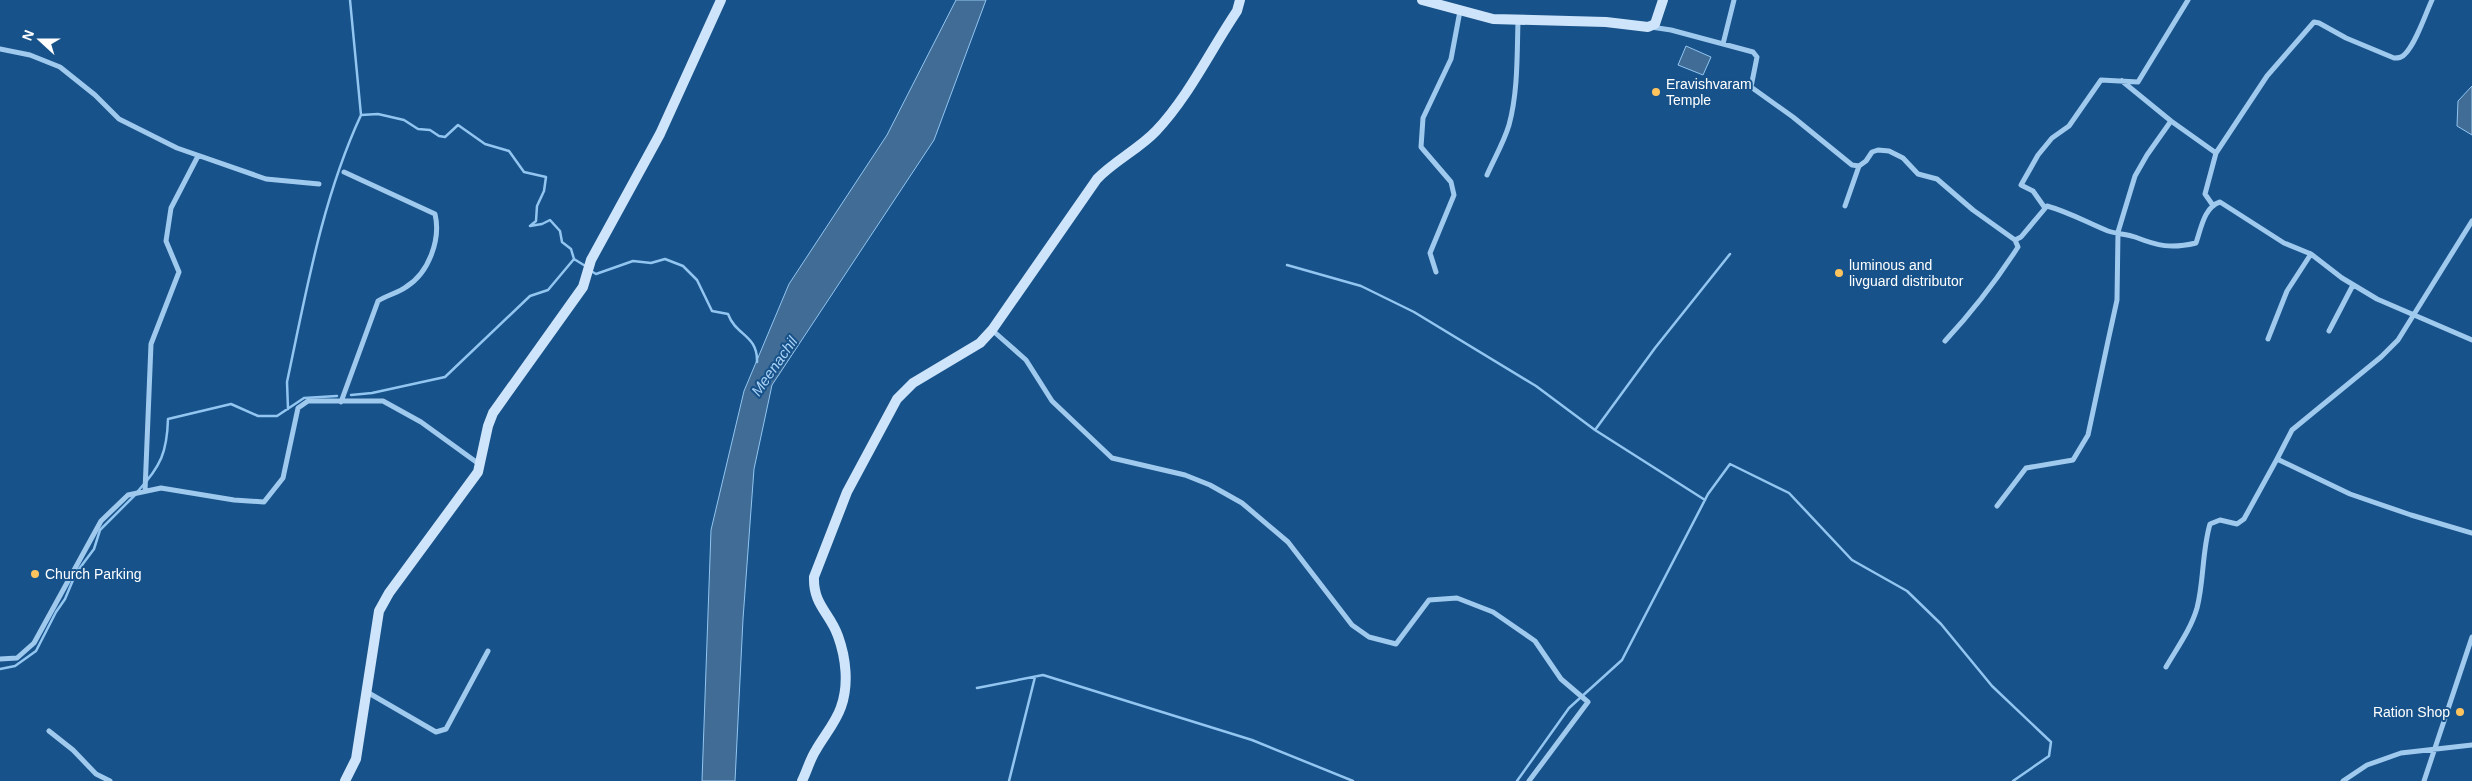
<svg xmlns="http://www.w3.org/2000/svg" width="2472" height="781" viewBox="0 0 2472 781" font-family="Arial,sans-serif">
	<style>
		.water { fill: #416c95; stroke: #92c6f1 }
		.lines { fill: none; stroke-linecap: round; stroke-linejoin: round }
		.stream { stroke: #92c6f1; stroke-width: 2.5 }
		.street { stroke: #a0c9ee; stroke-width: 5 }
		.secondary { stroke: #cde4fa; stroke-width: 10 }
		.poi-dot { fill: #ffc45d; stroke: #17528a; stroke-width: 2 }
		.labels { text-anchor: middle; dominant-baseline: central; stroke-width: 4; stroke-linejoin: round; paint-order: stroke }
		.poi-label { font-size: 14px; fill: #fff; stroke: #17528a; text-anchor: start }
		.water-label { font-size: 15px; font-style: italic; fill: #acd3f6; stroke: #17528a }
	</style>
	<rect width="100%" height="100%" fill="#17528a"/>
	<path class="water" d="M956 0H986L934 140 772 385 754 469 743 619 735 781H702L711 530 744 391 789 284 887 135Z
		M1686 46 1711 57 1703 75 1678 65Z
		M2472 86V135L2457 126 2458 101Z"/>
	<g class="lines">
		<path class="stream" d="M350 0 361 115 378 114 404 120 418 129 430 130 439 136 445 137 458 125 485 144 509 151 524 172 546 177 544 191 537 206 536 221 530 226 542 224 550 220 560 231 562 242 571 249 574 259 587 267
			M1287 265 1361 286 1414 312 1536 386 1595 430 1705 500
			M591 271 596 274 633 261 651 263 665 259 683 266 697 280 712 311 728 314C736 336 758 335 757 362
			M351 395 372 393 445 377 530 296 548 290 574 259
			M288 409 287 382C306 293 322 199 361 115
			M1595 430 1655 348 1730 254
			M138 491C161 466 167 452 168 419L231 404 258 416H277L304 398 337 396
			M0 669 15 666 36 651 56 612 65 599 76 573 94 549 100 530 135 495
			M977 688 1043 675 1252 740 1353 781
			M1009 781 1035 677
			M1517 781 1569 708 1622 660 1708 494 1730 464 1789 493 1852 560 1907 591 1941 624 1992 686 2051 742 2049 756 2013 781"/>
		<path class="street" d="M1651 27 1671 30 1753 52 1757 57 1751 87 1793 117 1852 165 1859 166 1866 161 1872 152 1878 150 1889 151 1903 158 1918 174 1937 179 1973 210 2015 240 2021 237 2047 206C2069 212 2088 223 2108 231 2117 234 2127 234 2135 237 2158 246 2171 249 2196 243 2201 229 2204 207 2220 202L2284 243 2311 254 2342 278 2377 299 2472 340
			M1723 44 1734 0
			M0 49 30 55 60 67 95 95 119 119 177 148 266 179 319 184
			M2122 81 2171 121 2216 153
			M1487 175C1494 159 1504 142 1509 125 1518 92 1517 55 1518 21
			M2212 204 2205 194 2216 153 2267 76 2314 22 2319 23 2346 38 2394 58C2398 58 2402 58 2405 54 2416 43 2425 15 2432 0
			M1845 206 1859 166
			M2045 208 2033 191 2021 185 2038 155 2052 138 2069 126 2101 80 2138 82 2188 0
			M2472 221 2398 340 2381 357 2292 430 2277 459 2350 494 2411 515 2472 533
			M1436 272 1430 253 1454 195 1451 182 1421 147 1423 118 1451 59 1460 11
			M992 330 1026 360 1052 401 1112 458 1185 475 1210 485 1242 503 1288 542 1352 625 1369 637 1396 644 1429 600 1457 598 1493 612 1535 641 1561 679 1588 702 1529 781
			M2329 331 2353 285
			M2268 339 2287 291 2311 254
			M1945 341C1972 312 1996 281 2018 247L2015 240
			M341 402 378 301C387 295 398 293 406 287 429 273 441 239 435 214L344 172
			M145 491 151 344 179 272 166 241 171 208 198 156
			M1997 506 2026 468 2073 460 2088 435 2108 341 2117 300 2118 232 2135 176 2147 155 2171 121
			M0 659 17 658 34 643 101 521 128 495 161 488 234 500 264 502 283 478 298 408 308 401H383L421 422 479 464
			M2166 667C2177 648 2191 629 2197 608 2204 581 2202 551 2210 524L2220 520 2237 524 2244 519 2277 459
			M367 692 436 732 446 729 488 651
			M49 731 73 750 96 774 110 781
			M2343 781 2367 765 2401 753 2472 745
			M2424 781 2472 637"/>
		<path class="secondary" d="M1422 0 1493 19 1606 22 1648 27 1655 24 1663 0
			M345 781 356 759 379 611 389 593 478 472 488 426 493 413 583 287 591 260 660 134 721 0
			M802 781C807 771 810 759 816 750 824 736 836 722 841 707 849 685 846 658 838 636 830 613 813 605 814 577L847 492 897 399 913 383 980 343 992 330 1097 179C1114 161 1139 149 1156 131 1189 96 1210 51 1237 11L1240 0"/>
	</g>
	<g class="poi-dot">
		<circle cx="1656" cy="92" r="5"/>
		<circle cx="1839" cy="273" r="5"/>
		<circle cx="35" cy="574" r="5"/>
		<circle cx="2460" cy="712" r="5"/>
	</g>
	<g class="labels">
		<g class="poi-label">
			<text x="1666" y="84">Eravishvaram<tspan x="1666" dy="16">Temple</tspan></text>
			<text x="1849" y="265">luminous and<tspan x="1849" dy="16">livguard distributor</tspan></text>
			<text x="45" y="574">Church Parking</text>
			<text x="2450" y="712" text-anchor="end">Ration Shop</text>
		</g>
		<g class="water-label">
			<text transform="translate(774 366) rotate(-55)">Meenachil</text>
		</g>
	</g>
	<g transform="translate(40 40) rotate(291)" stroke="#17528a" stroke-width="4" paint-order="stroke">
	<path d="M0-4L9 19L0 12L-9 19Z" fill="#ffffff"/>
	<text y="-8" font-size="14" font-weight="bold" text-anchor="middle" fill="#ffffff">N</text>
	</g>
</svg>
